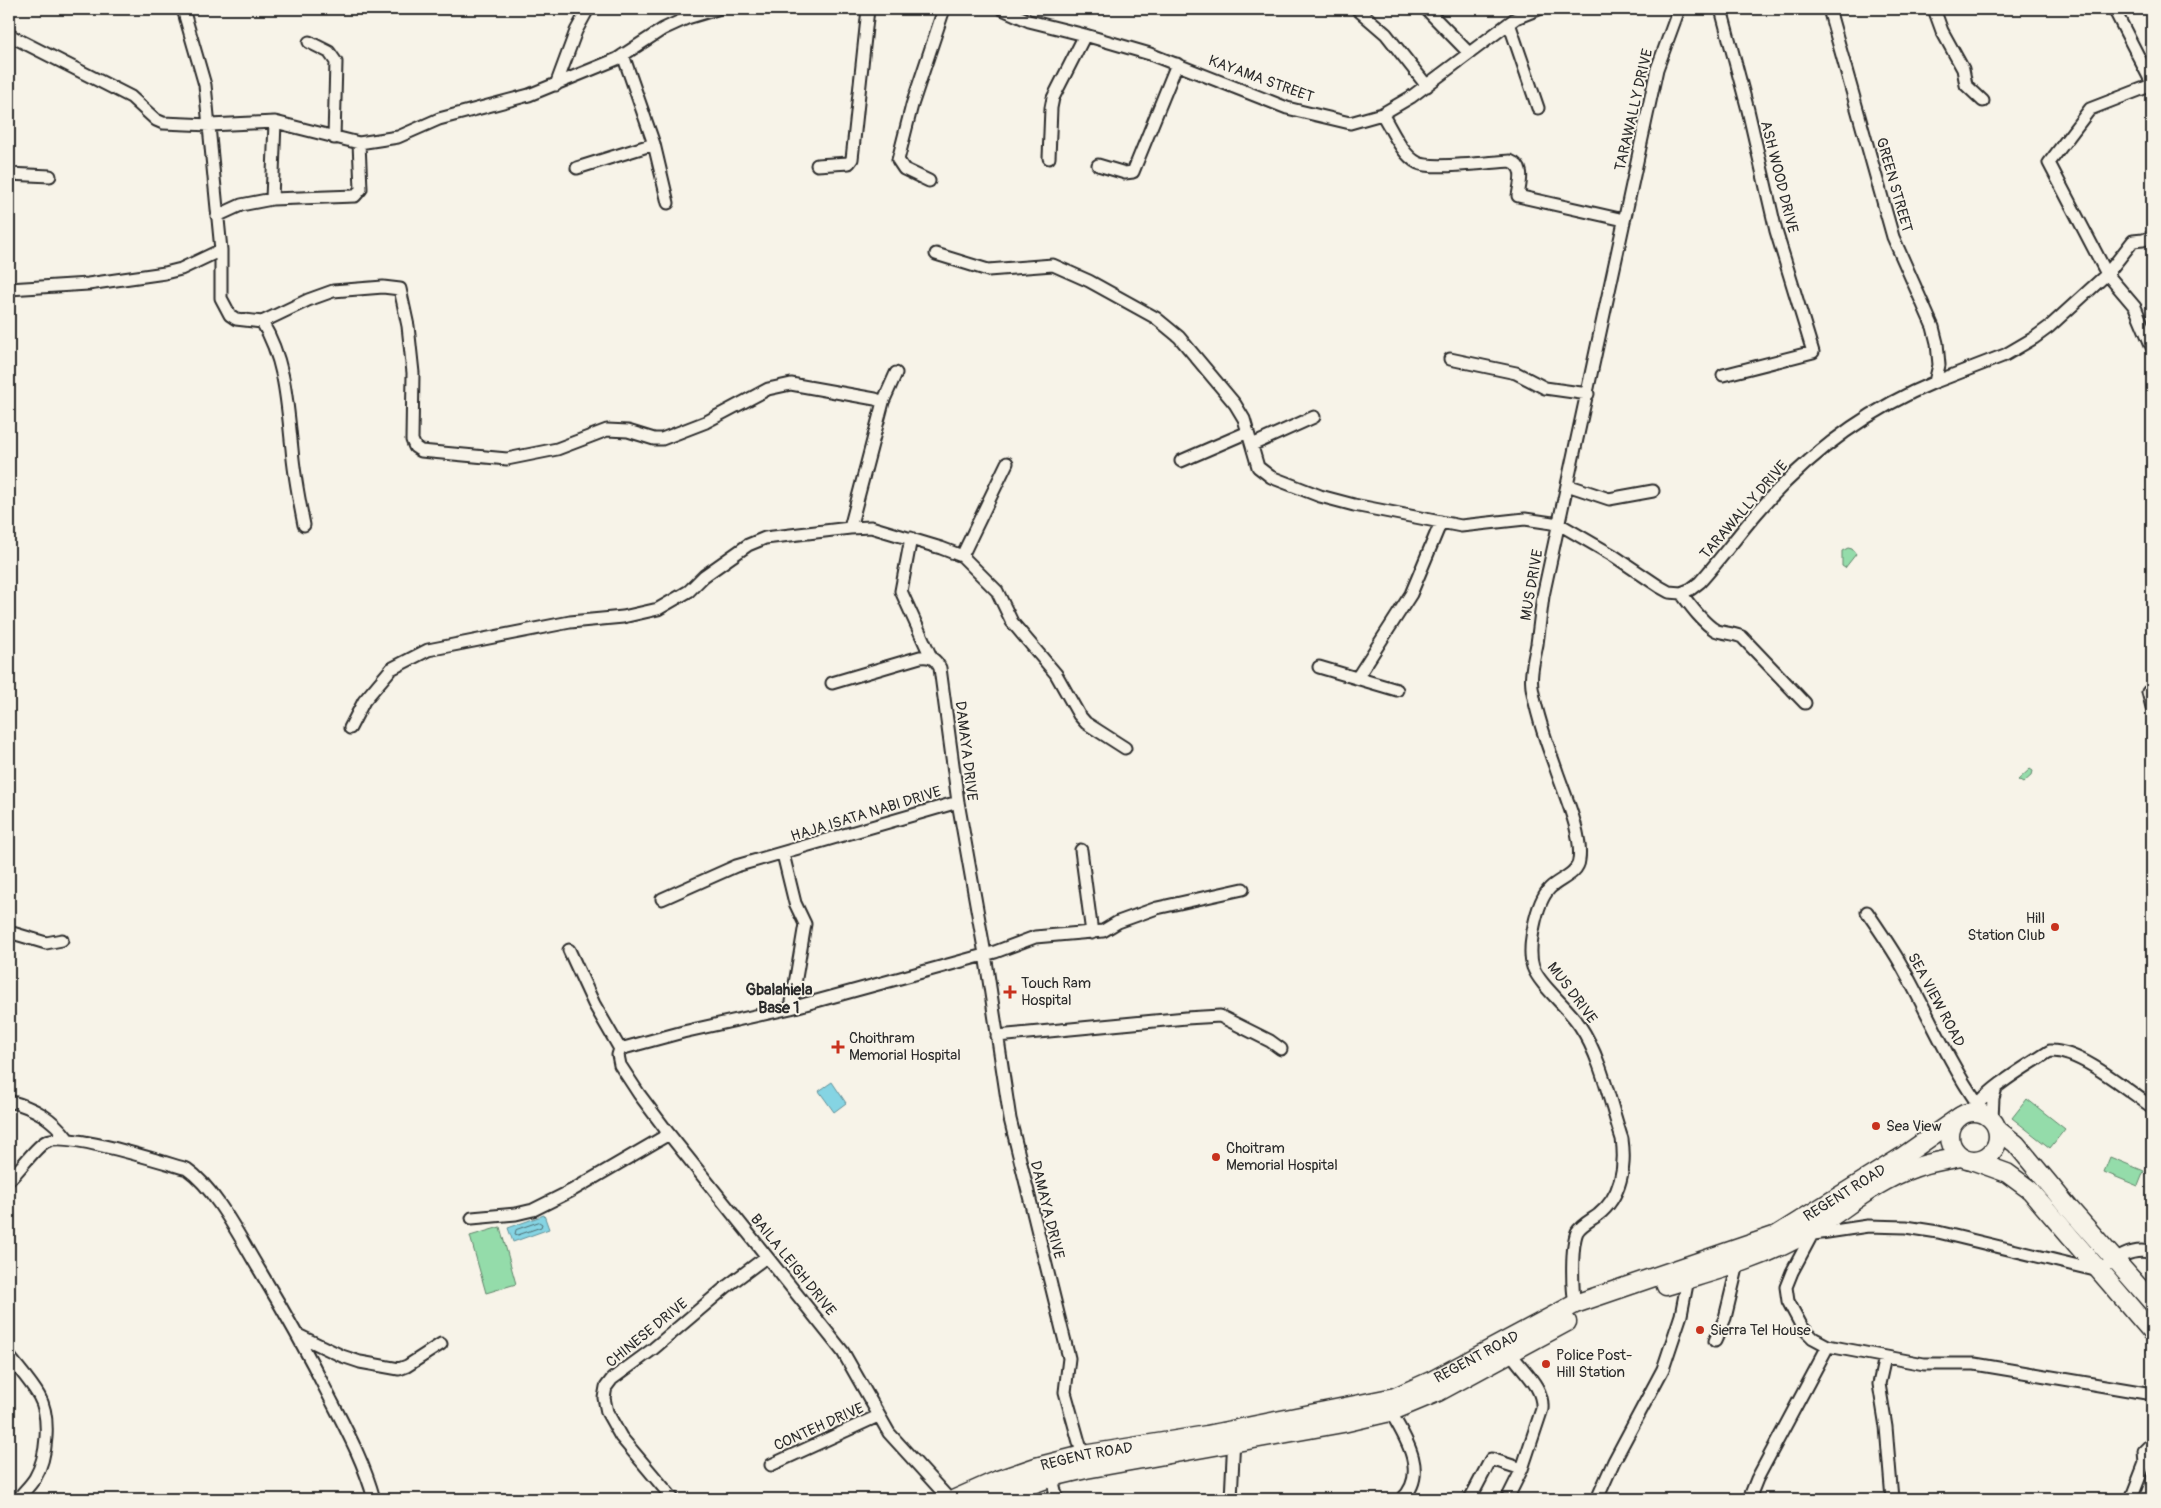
<svg xmlns="http://www.w3.org/2000/svg" width="2161" height="1508" viewBox="0 0 2161 1508" font-family="Pangolin,sans-serif">
	<style>
		.green { fill: #94dcaa; stroke: #60846a }
		.water { fill: #85d4e3; stroke: #619099 }
		.lines { fill: none; stroke-linecap: round; stroke-linejoin: round }
		.shore { stroke: #4f6f75; stroke-width: 1 }
		.street-casing { stroke: #2b2b2b; stroke-width: 15 }
		.primary-casing { stroke: #2b2b2b; stroke-width: 21 }
		.street { stroke: #f7f3e8; stroke-width: 11 }
		.primary { stroke: #f7f3e8; stroke-width: 18 }
		.poi-dot { fill: #c8321e; stroke: #f7f3e8; stroke-width: 2 }
		.labels { text-anchor: middle; dominant-baseline: central; stroke-width: 4; stroke-linejoin: round; paint-order: stroke }
		.street-label { font-size: 15px; fill: #2b2b2b; stroke: #f7f3e8 }
		.poi-label { font-size: 15px; fill: #2b2b2b; stroke: #f7f3e8; text-anchor: start }
		.neighbourhood-label { font-size: 16px; font-weight: bold; fill: #2b2b2b; stroke: #f7f3e8 }
	</style>
	<rect width="100%" height="100%" fill="#f7f3e8"/>
	<filter id="ink" filterUnits="userSpaceOnUse"><feTurbulence type="fractalNoise" baseFrequency=".02" numOctaves="2"/><feDisplacementMap in="SourceGraphic" scale="10" xChannelSelector="R" yChannelSelector="G"/><feConvolveMatrix kernelMatrix="1 2 1 2 8 2 1 2 1" color-interpolation-filters="sRGB"/></filter>
	<g filter="url(#ink)">
		<path class="green" d="M1848 548 1852 549 1856 554 1845 568 1842 566V551Z
			M2030 769 2033 771 2032 775 2023 783 2018 780Z
			M2027 1099 2065 1129 2050 1148 2012 1118Z
			M2110 1157 2144 1171 2138 1186 2104 1172Z
			M500 1227 516 1284 486 1293 470 1236Z"/>
		<path class="water" d="M832 1082 846 1103 834 1112 819 1091Z
			M544 1215 549 1229 513 1242 508 1228Z"/>
		<g class="lines">
			<path class="shore" d="M539 1222 542 1224 541 1227 518 1235 515 1234 516 1230Z"/>
			<defs>
				<path id="street" d="M183 9 205 85 221 250V298L230 315 236 319 262 322 308 300 333 291 383 287 400 289 408 326 413 373 412 440 415 447 421 451 507 459 557 449 607 430 628 431 654 439H662L706 422 768 389 791 384 875 399 883 402
					M1002 9 1029 21 1085 35 1150 54 1287 108 1350 123 1382 114 1411 97 1516 18 1539 9
					M1357 9 1386 34 1427 86
					M1426 9 1469 53
					M1721 9 1748 110 1776 231 1813 352 1723 375
					M1934 9 1942 31 1963 69 1966 85 1983 101
					M2114 9 2152 83
					M1509 23 1538 108
					M9 35 131 97 156 120 163 123 210 125 275 122 359 143 398 137 439 119 529 95 617 59 663 29 687 18 717 9
					M309 42 329 52 336 62 334 138
					M623 55 654 144 668 203
					M556 85 576 31 588 9
					M2152 85 2090 109 2049 163 2107 274 2135 307 2152 347
					M1382 114C1392 130 1402 155 1418 163 1432 170 1491 162 1510 161 1526 167 1520 182 1518 196L1624 220
					M1049 158 1051 108 1053 98 1085 35
					M817 165 849 163 852 159 868 9
					M1098 165 1125 173 1133 172 1177 64
					M577 168 654 144
					M9 174 50 176
					M929 181 904 169 898 160 912 105 944 9
					M272 199 355 196 361 189 359 143
					M217 216 241 205 272 199 275 122
					M936 254 988 270 1053 265 1089 281 1156 318 1179 337 1235 404 1244 419 1258 467 1271 477 1320 496 1354 505 1461 526 1525 519 1559 524 1614 556 1660 587 1669 592 1681 593 1691 589 1700 582C1720 560 1737 536 1756 514 1805 457 1865 411 1935 382L1939 365 1937 343 1933 327 1893 237 1829 9
					M9 289 88 284 165 273 181 269 221 250
					M262 322C286 362 287 404 292 449 294 474 299 500 304 525
					M1450 359 1516 373 1545 388 1588 394
					M1935 382 2005 355 2034 338 2049 327 2107 274 2133 241 2143 240 2152 237
					M1252 445 1314 417
					M1181 461 1248 432
					M1567 485 1609 499 1653 491
					M850 528 883 402 896 373
					M911 538 901 591 931 657
					M962 556 1007 463
					M1681 593C1690 605 1702 622 1715 630 1720 633 1734 633 1742 637L1805 703
					M1319 667 1397 690
					M1357 678 1411 594 1441 522
					M832 683 920 657C930 656 935 658 940 668L958 802 985 954 1010 1119 1069 1358 1065 1392 1084 1460
					M2148 692 2152 707
					M350 728 364 701 391 669 428 650 570 622 623 617 658 609 689 591 704 576 748 545 765 538 850 528 871 527 941 548 962 556 997 591 1012 622 1056 674 1079 715 1086 723 1125 748
					M1081 850 1092 933
					M783 854 795 903 805 924 791 1008
					M662 899 736 866 958 802
					M1867 912C1878 928 1889 944 1899 961 1926 1008 1946 1058 1977 1103
					M9 932 46 943 62 940
					M569 950 594 1004 620 1049
					M997 1036 1186 1018 1220 1016 1270 1041 1281 1049
					M620 1049 683 1032 791 1008 995 952 1035 937 1103 931 1118 922 1157 908 1243 889
					M620 1049 618 1055 620 1065 639 1094 669 1134 843 1352 889 1433 949 1499
					M9 1101C35 1108 52 1118 68 1139
					M1973 1113C1981 1092 2030 1064 2050 1051 2081 1050 2127 1090 2152 1107
					M1992 1119 1993 1098 1996 1088
					M9 1180C19 1171 37 1145 47 1141 66 1131 162 1162 187 1169 216 1189 241 1240 260 1271 284 1311 307 1352 328 1394 346 1429 364 1462 374 1499
					M472 1218 516 1214 533 1210 571 1191 669 1134
					M1816 1227 1792 1272 1786 1287 1788 1301 1802 1327 1813 1338 1828 1346 1924 1364H1975L2152 1394
					M1814 1234 1868 1226 1906 1227 1938 1232 2099 1271C2113 1260 2133 1246 2152 1253
					M1575 1304C1572 1288 1571 1247 1577 1232 1581 1225 1591 1220 1598 1215 1621 1197 1626 1167 1622 1139 1610 1103 1601 1057 1580 1026 1568 1007 1540 986 1533 967 1527 948 1536 902 1550 888 1559 879 1578 874 1579 860 1583 835 1564 793 1556 769 1547 744 1538 719 1533 693 1529 677 1534 660 1537 644 1539 628 1541 612 1543 596L1657 69 1679 9
					M298 1335 342 1356 360 1362 399 1369 407 1366 441 1344
					M1715 1341 1725 1318 1738 1264
					M1507 1347C1518 1368 1544 1384 1542 1409L1522 1469 1507 1499
					M9 1356C19 1369 31 1382 39 1396 51 1417 47 1458 35 1478 30 1486 23 1492 18 1499
					M1885 1357 1879 1384 1886 1427 1892 1499
					M1387 1406C1402 1432 1431 1472 1402 1499
					M771 1465 878 1416
					M1050 1470 1057 1499
					M673 1499 621 1437 607 1412 604 1398 606 1387 612 1379 653 1349 726 1287 766 1257
					M1231 1499 1234 1436
					M1470 1499 1491 1459 1522 1469
					M1597 1499 1614 1461 1663 1369 1681 1315 1688 1279
					M1749 1499 1757 1479 1828 1346
					M2131 1499 2145 1463 2144 1451 2152 1443"/>
				<g id="primary">
					<circle cx="1974" cy="1136" r="24"/>
					<path d="M1998 1130 2016 1144 2069 1208 2152 1302"/>
					<path d="M1974 1161 2007 1173 2030 1190 2152 1332"/>
					<path d="M1666 1286C1710 1272 1755 1261 1796 1239 1836 1218 1870 1183 1914 1168 1929 1162 1946 1160 1962 1157"/>
					<path id="s1" d="M955 1499 998 1480 1036 1467 1083 1455 1207 1435 1395 1397 1433 1380 1575 1304 1777 1235 1902 1157 1959 1117"/>
					<path d="M990 1499 1052 1477 1086 1469 1343 1423 1390 1412 1438 1392 1567 1322"/>
				</g>
			</defs>
			<use href="#street" class="street-casing"/>
			<use href="#primary" class="primary-casing"/>
			<use href="#street" class="street"/>
			<use href="#primary" class="primary"/>
		</g>
	</g>
	<g class="poi-dot">
		<circle cx="2055" cy="927" r="5"/>
		<path d="M1007.5 984.5h5v5h5v5h-5v5h-5v-5h-5v-5h5z"/>
		<path d="M835.5 1039.5h5v5h5v5h-5v5h-5v-5h-5v-5h5z"/>
		<circle cx="1876" cy="1126" r="5"/>
		<circle cx="1216" cy="1157" r="5"/>
		<circle cx="1700" cy="1330" r="5"/>
		<circle cx="1546" cy="1364" r="5"/>
	</g>
	<g class="labels">
		<g class="street-label">
			<text transform="translate(1261 79) rotate(20)">KAYAMA STREET</text>
			<text transform="translate(1634 110) rotate(-77)">TARAWALLY DRIVE</text>
			<text transform="translate(1779 177) rotate(76)">ASH WOOD DRIVE</text>
			<text transform="translate(1894 185) rotate(74)">GREEN STREET</text>
			<text transform="translate(1744 510) rotate(-49)">TARAWALLY DRIVE</text>
			<text transform="translate(1532 585) rotate(-80)">MUS DRIVE</text>
			<text transform="translate(966 751) rotate(83)">DAMAYA DRIVE</text>
			<text transform="translate(866 814) rotate(-17)">HAJA ISATA NABI DRIVE</text>
			<text transform="translate(1572 993) rotate(53)">MUS DRIVE</text>
			<text transform="translate(1936 1000) rotate(62)">SEA VIEW ROAD</text>
			<text stroke="none"><textPath href="#s1" startOffset="949">REGENT ROAD</textPath></text>
			<text transform="translate(1047 1210) rotate(76)">DAMAYA DRIVE</text>
			<text transform="translate(793 1265) rotate(51)">BAILA LEIGH DRIVE</text>
			<text transform="translate(647 1333) rotate(-39)">CHINESE DRIVE</text>
			<text stroke="none"><textPath href="#s1" startOffset="544">REGENT ROAD</textPath></text>
			<text transform="translate(819 1427) rotate(-24)">CONTEH DRIVE</text>
			<text stroke="none"><textPath href="#s1" startOffset="139">REGENT ROAD</textPath></text>
		</g>
		<g class="poi-label">
			<text x="2045" y="918" text-anchor="end">Hill<tspan x="2045" dy="17">Station Club</tspan></text>
			<text x="1021" y="983">Touch Ram<tspan x="1021" dy="17">Hospital</tspan></text>
			<text x="849" y="1038">Choithram<tspan x="849" dy="17">Memorial Hospital</tspan></text>
			<text x="1886" y="1126">Sea View</text>
			<text x="1226" y="1148">Choitram<tspan x="1226" dy="17">Memorial Hospital</tspan></text>
			<text x="1710" y="1330">Sierra Tel House</text>
			<text x="1556" y="1355">Police Post-<tspan x="1556" dy="17">Hill Station</tspan></text>
		</g>
		<g class="neighbourhood-label">
			<text x="779" y="990">Gbalahiela<tspan x="779" dy="18">Base 1</tspan></text>
		</g>
	</g>
	<rect width="2161" height="1508" fill="none" stroke="#f7f3e8" stroke-width="30"/>
	<rect x="15" y="15" width="2131" height="1478" fill="none" stroke="#2b2b2b" stroke-width="2" filter="url(#ink)"/>
</svg>
